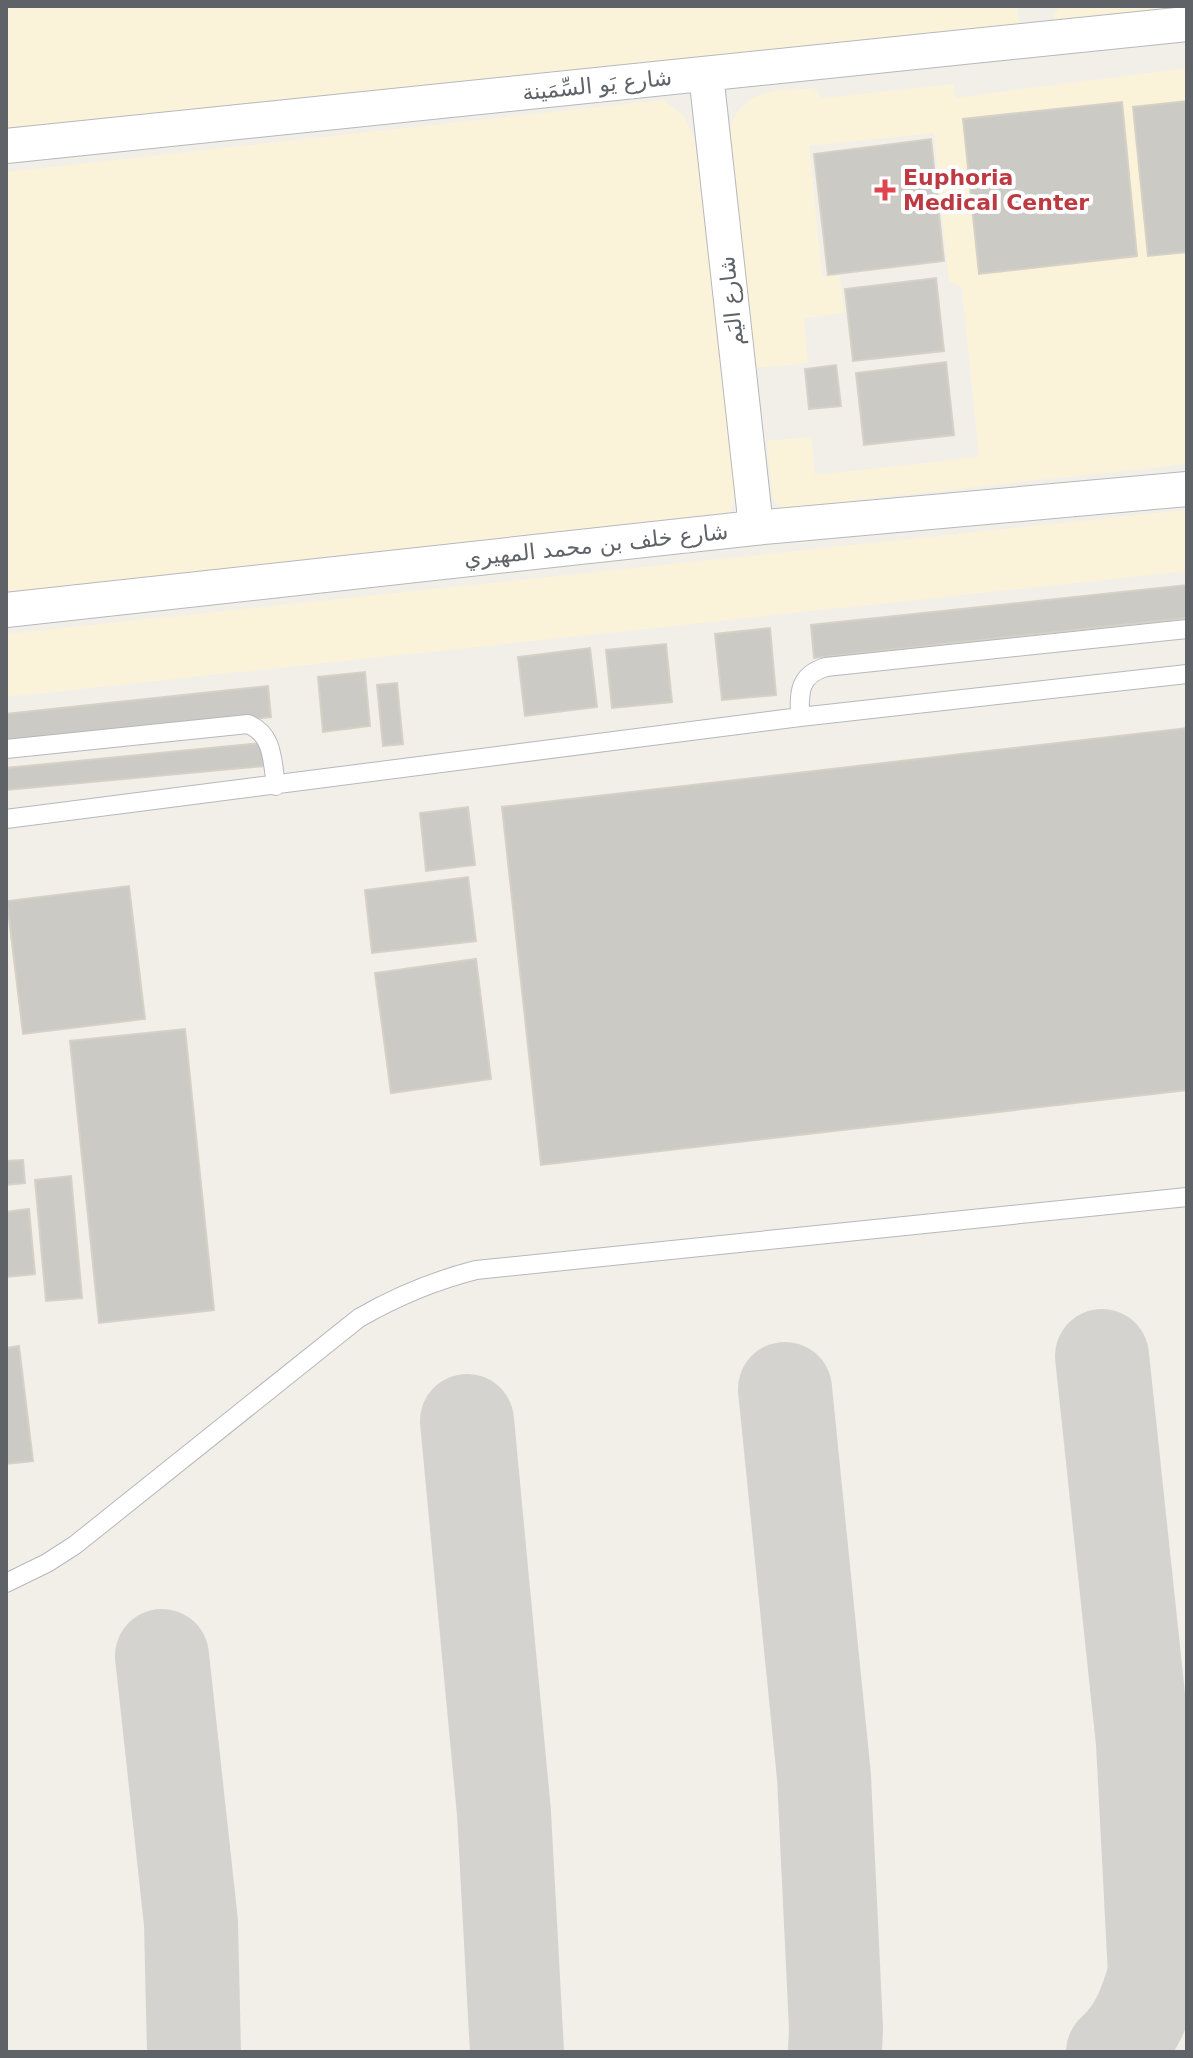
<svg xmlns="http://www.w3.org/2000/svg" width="1193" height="2058" viewBox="0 0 1193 2058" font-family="'DejaVu Sans',Cairo,sans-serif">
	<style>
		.sand { fill: #fbf3d9; fill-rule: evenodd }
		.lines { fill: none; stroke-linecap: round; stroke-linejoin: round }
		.taxiway { stroke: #d4d3d0; stroke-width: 94 }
		.building { fill: #cccac5; stroke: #d6d1c6; stroke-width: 2 }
		.service-casing { stroke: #b5b8bc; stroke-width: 20 }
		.minor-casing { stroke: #b5b8bc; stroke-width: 36 }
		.service { stroke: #fff; stroke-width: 18 }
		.minor { stroke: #fff; stroke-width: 34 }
		.health-dot { fill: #e0444e; stroke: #fff; stroke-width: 3 }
		.labels { text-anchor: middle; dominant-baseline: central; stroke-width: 8; stroke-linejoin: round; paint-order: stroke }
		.street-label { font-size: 22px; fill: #5f6368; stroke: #fff }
		.health-label { font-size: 22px; font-weight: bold; fill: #be3a42; stroke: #fff; text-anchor: start }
	</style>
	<rect width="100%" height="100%" fill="#f1efe8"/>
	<path class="sand" d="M6 6H1017L1019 25 6 128Z
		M1078 6H1187V8L1054 21 1053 14 1059 8Z
		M1187 68V101L1133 107 1148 256 1187 252V464L856 500 839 516 788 514 773 499 767 441 811 437 815 475 979 457 962 288 949 281 934 133 809 146 822 277 840 276 844 313 803 318 808 363 754 368 730 128C746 86 775 92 813 88L823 98 953 84 955 98ZM1122 102 1137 256 980 273Z
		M663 100 684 116 695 140 736 496 728 515 6 606V172Z
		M1187 510V571L6 697V634Z"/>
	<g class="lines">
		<path class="taxiway" d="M1102 1356 1143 1743 1155 1974C1146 2004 1137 2031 1113 2052
			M785 1389 824 1777 836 2028 835 2052
			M467 1421 504 1813 517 2052
			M162 1656 191 1923 194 2052"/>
	</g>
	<path class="building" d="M1187 101V252L1148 256 1133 107Z
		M1122 102 1137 256 979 274 963 119Z
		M931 139 944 261 828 275 814 154Z
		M936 278 944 351 853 361 845 289Z
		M946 362 954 435 864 445 856 373Z
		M836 365 841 406 809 409 805 369Z
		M1187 585V618L814 658 811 625Z
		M770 628 776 695 722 700 715 634Z
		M666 644 672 702 612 708 606 650Z
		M590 648 597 707 525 716 518 657Z
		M365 672 370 726 323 732 318 677Z
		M397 683 403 744 383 746 377 685Z
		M268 686 271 717 6 745V714Z
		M1187 728V1090L541 1165 502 807Z
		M262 743 265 766 6 790V768Z
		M468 807 475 865 426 871 420 813Z
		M468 877 476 941 372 953 365 890Z
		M129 886 145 1019 23 1034 7 901Z
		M476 959 491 1079 391 1093 375 973Z
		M185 1029 214 1310 99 1323 70 1041Z
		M23 1160 25 1183 6 1185V1161Z
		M71 1176 82 1298 46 1301 35 1180Z
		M29 1209 35 1274 6 1277V1212Z
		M19 1346 33 1461 6 1464V1348Z"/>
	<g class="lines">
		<defs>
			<path id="service" d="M800 717C799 692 799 675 826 667L1187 629
				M6 749 248 724C274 735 272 761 276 786
				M6 819 800 717 1187 674
				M6 1583 47 1563 75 1545 359 1318C397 1296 433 1281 476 1270L1187 1197"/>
			<path id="minor" d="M706 74 754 509V528
				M6 146 1187 24
				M6 610 754 528 1187 489"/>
		</defs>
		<use href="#service" class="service-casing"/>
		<use href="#minor" class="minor-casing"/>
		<use href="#service" class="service"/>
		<use href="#minor" class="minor"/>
	</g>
	<path class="health-dot" d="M881 178h8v8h8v8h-8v8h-8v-8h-8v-8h8z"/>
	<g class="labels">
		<g class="street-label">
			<text transform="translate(597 85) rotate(-6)">شارع يَو السِّمَينة</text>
			<text transform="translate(731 301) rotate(-96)">شارع اليَم</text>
			<text transform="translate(596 545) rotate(-6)">شارع خلف بن محمد المهيري</text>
		</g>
		<g class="health-label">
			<text x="903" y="177">Euphoria<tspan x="903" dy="25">Medical Center</tspan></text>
		</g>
	</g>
	<rect width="1193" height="2058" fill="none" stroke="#5f6368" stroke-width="16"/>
</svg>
